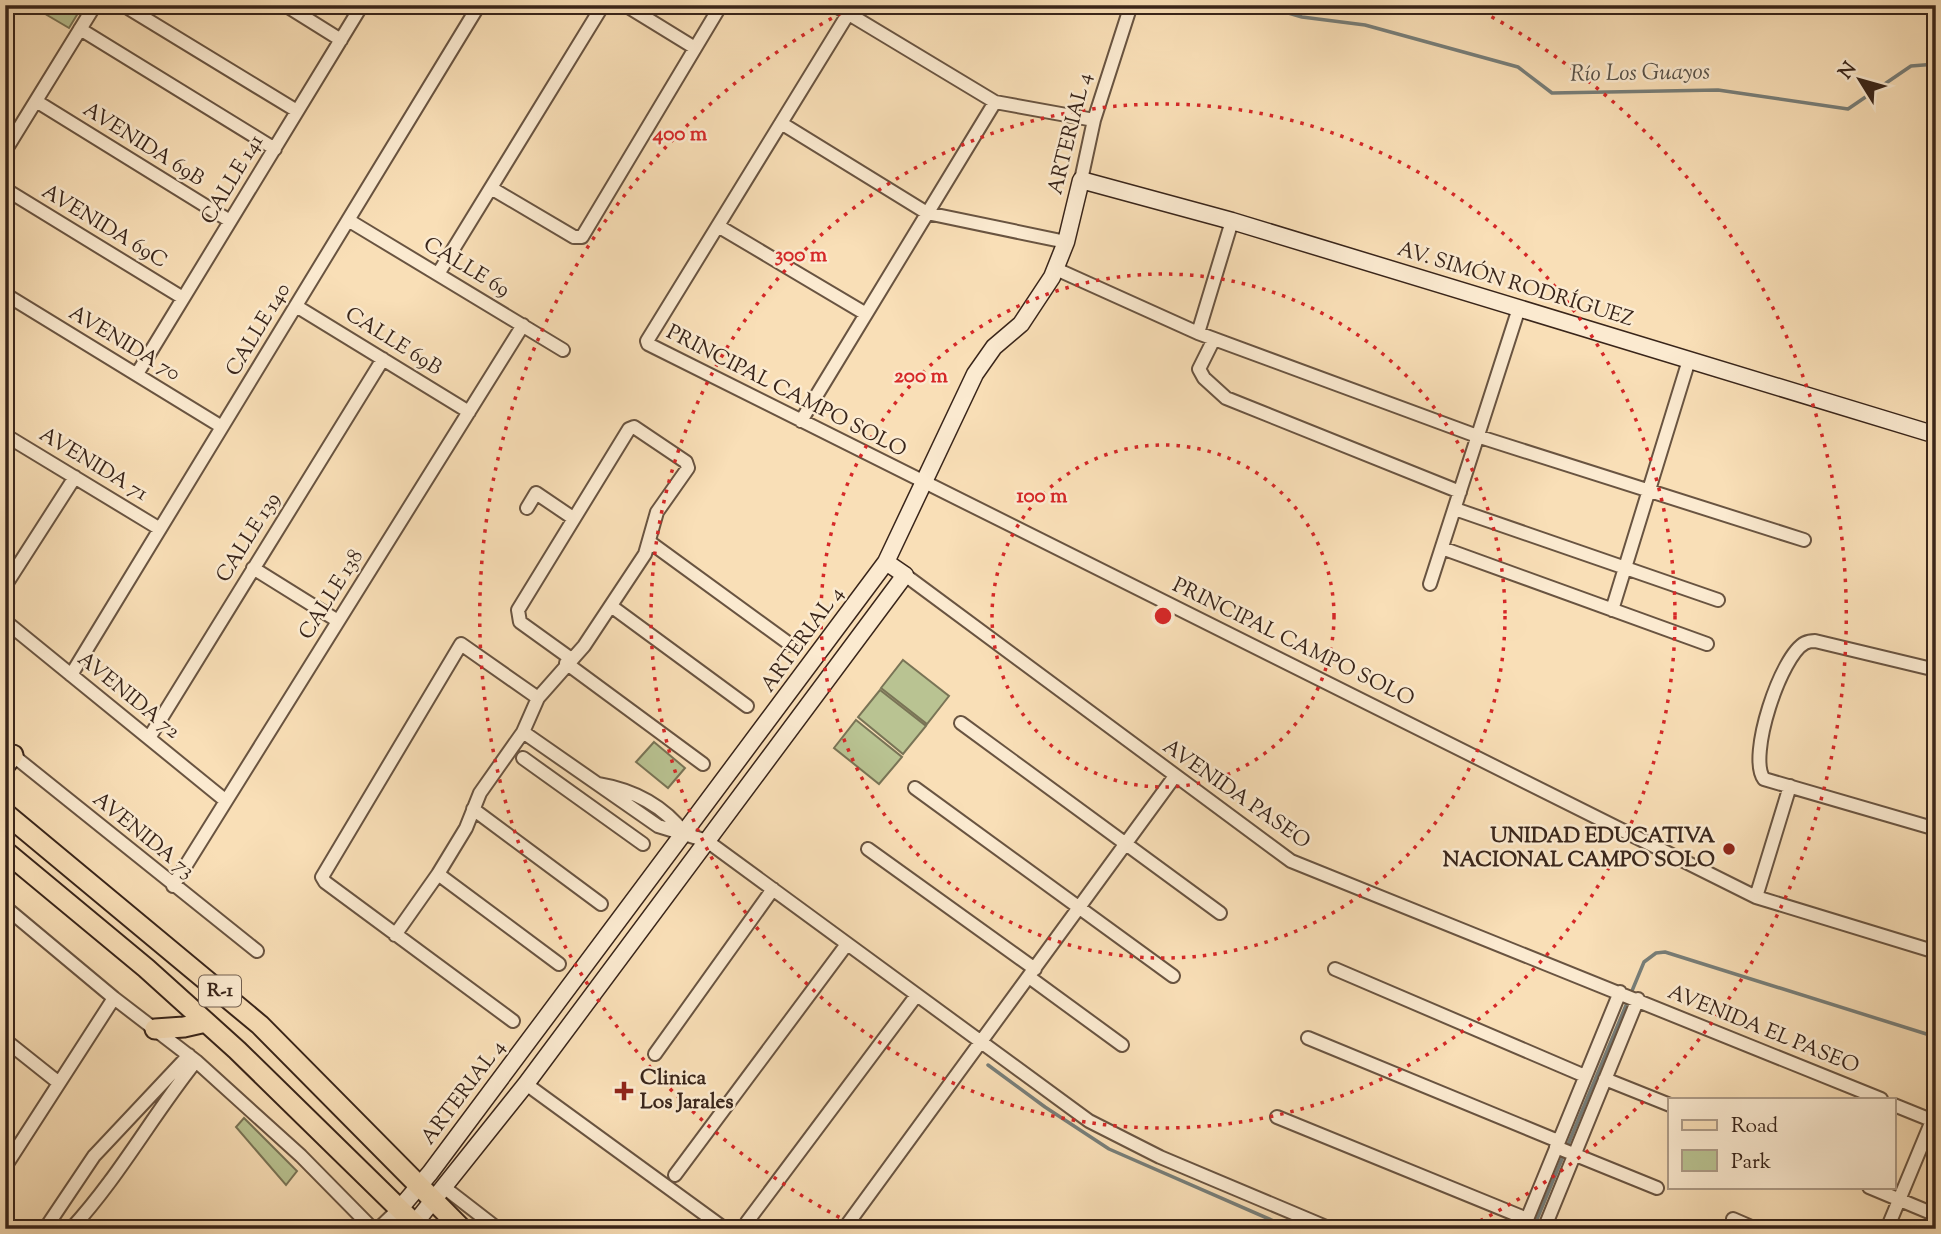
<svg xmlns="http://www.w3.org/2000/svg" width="1941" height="1234" viewBox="0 0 1941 1234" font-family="'Sorts Mill Goudy',serif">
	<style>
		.green { fill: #b9c392; stroke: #797456; stroke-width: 2 }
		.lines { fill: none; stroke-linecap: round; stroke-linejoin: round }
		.stream { stroke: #777e79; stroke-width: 3.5 }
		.street-casing { stroke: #695441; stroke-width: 16 }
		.secondary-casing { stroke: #39251a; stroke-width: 19 }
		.primary-casing { stroke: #39251a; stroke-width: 23 }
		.street { stroke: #fbead0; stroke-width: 12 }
		.secondary { stroke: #fbead0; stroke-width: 16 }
		.primary { stroke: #f9dfb7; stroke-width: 19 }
		.ring { fill: none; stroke: #d62828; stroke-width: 3.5; stroke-dasharray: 3.5 7 }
		.poi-dot { fill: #8f2418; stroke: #fbead0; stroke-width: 2.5 }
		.labels { text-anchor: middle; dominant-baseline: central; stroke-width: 5; stroke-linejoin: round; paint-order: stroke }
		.shield { fill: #fbead0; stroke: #736051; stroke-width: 2 }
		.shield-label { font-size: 19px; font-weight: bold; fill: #39251a }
		.street-label { font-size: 21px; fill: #39251a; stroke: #fbead0 }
		.poi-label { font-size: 21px; font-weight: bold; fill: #39251a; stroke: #fbead0; text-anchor: end }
		.water-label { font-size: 23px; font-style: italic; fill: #585249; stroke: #fbead0 }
		.centre { fill: #d62828; stroke: #fbead0; stroke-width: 3.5 }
		.ring-label { font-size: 21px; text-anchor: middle; font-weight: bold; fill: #d62828; stroke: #fbead0; stroke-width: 5; stroke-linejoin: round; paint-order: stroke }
	</style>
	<rect width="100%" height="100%" fill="#f9dfb7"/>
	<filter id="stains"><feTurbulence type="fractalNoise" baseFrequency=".00286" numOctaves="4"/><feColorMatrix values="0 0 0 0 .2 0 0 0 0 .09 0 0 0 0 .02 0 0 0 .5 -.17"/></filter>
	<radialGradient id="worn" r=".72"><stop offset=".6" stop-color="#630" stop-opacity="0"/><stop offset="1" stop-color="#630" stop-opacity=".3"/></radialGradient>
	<path class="green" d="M30 5H83L69 28Z
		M903 660 949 696 927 724 881 688Z
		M880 690 926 726 903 754 858 717Z
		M856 720 902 757 879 784 834 748Z
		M654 742 685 768 668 788 636 762Z
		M244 1118 297 1171 286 1185 236 1127Z"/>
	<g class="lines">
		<path class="stream" d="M1261 5 1302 17 1365 25 1518 67 1552 93 1718 90 1848 109 1911 66 1936 64
			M988 1065 1045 1107 1109 1149 1292 1229
			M1567 1147 1644 962 1656 953 1665 952 1936 1037
			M1533 1229 1564 1154"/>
		<defs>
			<path id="street" d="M123 5 297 111
				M285 5 341 40
				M625 5 695 48
				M834 5 995 102 1094 120
				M848 14 647 341 648 344 1756 897 1936 952
				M80 29 275 149
				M36 101 230 221
				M781 123 927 213 1066 242
				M5 151 95 5
				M1081 180 1094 120 1131 5
				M491 188 574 237H582L721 5
				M5 189 183 298
				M348 220 563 350
				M718 226 866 314
				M1056 269 1198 333 1477 436 1804 540
				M438 274 603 5
				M5 294 222 427
				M296 306 469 412
				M1198 333 1232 221
				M1214 339 1199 369 1204 378 1226 398 1460 492
				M137 374 362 5
				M801 421 995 102
				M5 435 160 529
				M527 508 536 493 573 518
				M1455 509 1718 600
				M651 543 791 645
				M1442 548 1707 644
				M253 568 338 621
				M905 575 1291 861 1881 1099
				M1430 584 1519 308
				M5 586 75 477
				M611 606 747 706
				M1612 610 1689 360
				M5 621 226 801
				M566 663 703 764
				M1936 670 1815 641C1813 641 1807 642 1805 643 1781 655 1747 757 1764 779L1936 829
				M71 675 479 5
				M961 723 1220 913
				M523 732 658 826 707 841 1089 1121 1160 1157 1331 1229
				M149 738 383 359
				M5 749 257 951
				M523 758 643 844
				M598 784C634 790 663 805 685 834
				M915 788 1173 976
				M473 809 601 904
				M868 849 1035 969
				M438 874 559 964
				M173 886 523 325
				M1756 897 1790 786
				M5 907 114 998 196 1061 301 1156 373 1229
				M395 935 438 874 466 828 480 793 523 732 538 698 584 646 645 554 657 512 688 468 686 462 634 427 629 429 518 610 520 622 570 658
				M1335 969 1585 1076
				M1029 977 1122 1045
				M513 1021 325 882 322 877 461 644 538 698
				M1308 1038 1558 1141
				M5 1040 59 1083
				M655 1054 773 889
				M1605 1079 1670 1105
				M526 1084 725 1229
				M1894 1105 1936 1122
				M1277 1117 1527 1219
				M1556 1147 1657 1188
				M5 1167 114 998
				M675 1175 847 944
				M1869 1187 1936 1215
				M445 1188 498 1229
				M1733 1219 1756 1229
				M747 1222 916 996
				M45 1229 94 1156 189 1055
				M71 1229C119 1177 152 1116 196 1061
				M378 1229 401 1207
				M844 1229 1175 776
				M1523 1229 1620 992
				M1544 1229 1638 999
				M1887 1229 1936 1111"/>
			<path id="secondary" d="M401 1207 430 1173 886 562 975 374 994 347 1021 324 1052 277 1066 242 1081 180 1232 221 1936 435
				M415 1223 526 1084 905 575 886 562"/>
			<path id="primary" d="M5 765 13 755
				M5 813 260 1025 462 1229
				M5 851 146 968 237 1050 420 1229
				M155 1029 184 1027 206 1022"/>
		</defs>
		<use href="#street" class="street-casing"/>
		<use href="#secondary" class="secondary-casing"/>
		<use href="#primary" class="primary-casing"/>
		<use href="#street" class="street"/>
		<use href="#secondary" class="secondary"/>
		<use href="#primary" class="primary"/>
	</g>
	<g class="ring">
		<circle cx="1163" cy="616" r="171"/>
		<circle cx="1163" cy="616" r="342"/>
		<circle cx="1163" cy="616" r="512"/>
		<path d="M858 1227A683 683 0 0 1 853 7M1473 7A683 683 0 0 1 1468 1227"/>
	</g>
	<g class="poi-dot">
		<circle cx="1729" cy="849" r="7"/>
		<path d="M620.5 1080.5h7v7h7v7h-7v7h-7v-7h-7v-7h7z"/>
	</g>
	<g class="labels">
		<rect class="shield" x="199" y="975.5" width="42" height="31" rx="5"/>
		<g class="shield-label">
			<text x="220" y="991">R-1</text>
		</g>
		<g class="street-label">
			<text transform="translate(1071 134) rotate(-76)">ARTERIAL 4</text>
			<text transform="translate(143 145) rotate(32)">AVENIDA 69B</text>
			<text transform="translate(233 180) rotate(-59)">CALLE 141</text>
			<text transform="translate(104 227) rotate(31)">AVENIDA 69C</text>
			<text transform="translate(466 268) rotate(31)">CALLE 69</text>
			<text transform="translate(1515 285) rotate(17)">AV. SIMÓN RODRÍGUEZ</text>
			<text transform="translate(259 330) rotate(-59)">CALLE 140</text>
			<text transform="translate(393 342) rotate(32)">CALLE 69B</text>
			<text transform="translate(124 344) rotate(31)">AVENIDA 70</text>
			<text transform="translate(786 392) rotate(27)">PRINCIPAL CAMPO SOLO</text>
			<text transform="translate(93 465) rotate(31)">AVENIDA 71</text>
			<text transform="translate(249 538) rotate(-58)">CALLE 139</text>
			<text transform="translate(332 595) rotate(-58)">CALLE 138</text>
			<text transform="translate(803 640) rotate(-54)">ARTERIAL 4</text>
			<text transform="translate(1293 643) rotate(26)">PRINCIPAL CAMPO SOLO</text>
			<text transform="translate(128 696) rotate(39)">AVENIDA 72</text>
			<text transform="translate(1236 795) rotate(35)">AVENIDA PASEO</text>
			<text transform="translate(143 836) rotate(39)">AVENIDA 73</text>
			<text transform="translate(1763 1030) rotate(22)">AVENIDA EL PASEO</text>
			<text transform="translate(464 1093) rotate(-53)">ARTERIAL 4</text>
		</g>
		<g class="poi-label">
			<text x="1715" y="837">UNIDAD EDUCATIVA<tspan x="1715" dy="24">NACIONAL CAMPO SOLO</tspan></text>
			<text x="640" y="1079" text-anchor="start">Clinica<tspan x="640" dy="24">Los Jarales</tspan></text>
		</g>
		<g class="water-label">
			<text transform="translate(1640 74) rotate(-1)">Río Los Guayos</text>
		</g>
	</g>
	<circle cx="1163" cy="616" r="10" class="centre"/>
	<g class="ring-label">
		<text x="680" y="140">400 m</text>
		<text x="801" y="261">300 m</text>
		<text x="921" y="382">200 m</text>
		<text x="1042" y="502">100 m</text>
	</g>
	<rect width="1941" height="1234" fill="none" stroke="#f9dfb7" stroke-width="28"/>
	<rect x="7" y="7" width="1927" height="1220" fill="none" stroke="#39251a" stroke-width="3.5"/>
	<rect x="14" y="14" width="1913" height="1206" fill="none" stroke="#39251a" stroke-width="2"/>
	<rect x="1668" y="1098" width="228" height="91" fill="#fbead0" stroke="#ad9b87" stroke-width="2"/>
	<rect x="1682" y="1120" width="35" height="10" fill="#f9dfb7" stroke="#ad9b87" stroke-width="2"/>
	<text x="1731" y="1132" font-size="21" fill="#39251a">Road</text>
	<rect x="1682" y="1150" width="35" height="21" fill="#b9c392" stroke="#ad9b87" stroke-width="2"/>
	<text x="1731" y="1168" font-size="21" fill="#39251a">Park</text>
	<g transform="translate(1860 80) rotate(307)" stroke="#fbead0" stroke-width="5" paint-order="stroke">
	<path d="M0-5L12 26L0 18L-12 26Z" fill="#39251a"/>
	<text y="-10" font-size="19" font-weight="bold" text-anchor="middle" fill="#39251a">N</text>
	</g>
	<rect width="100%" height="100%" filter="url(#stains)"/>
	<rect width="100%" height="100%" fill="url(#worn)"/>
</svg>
